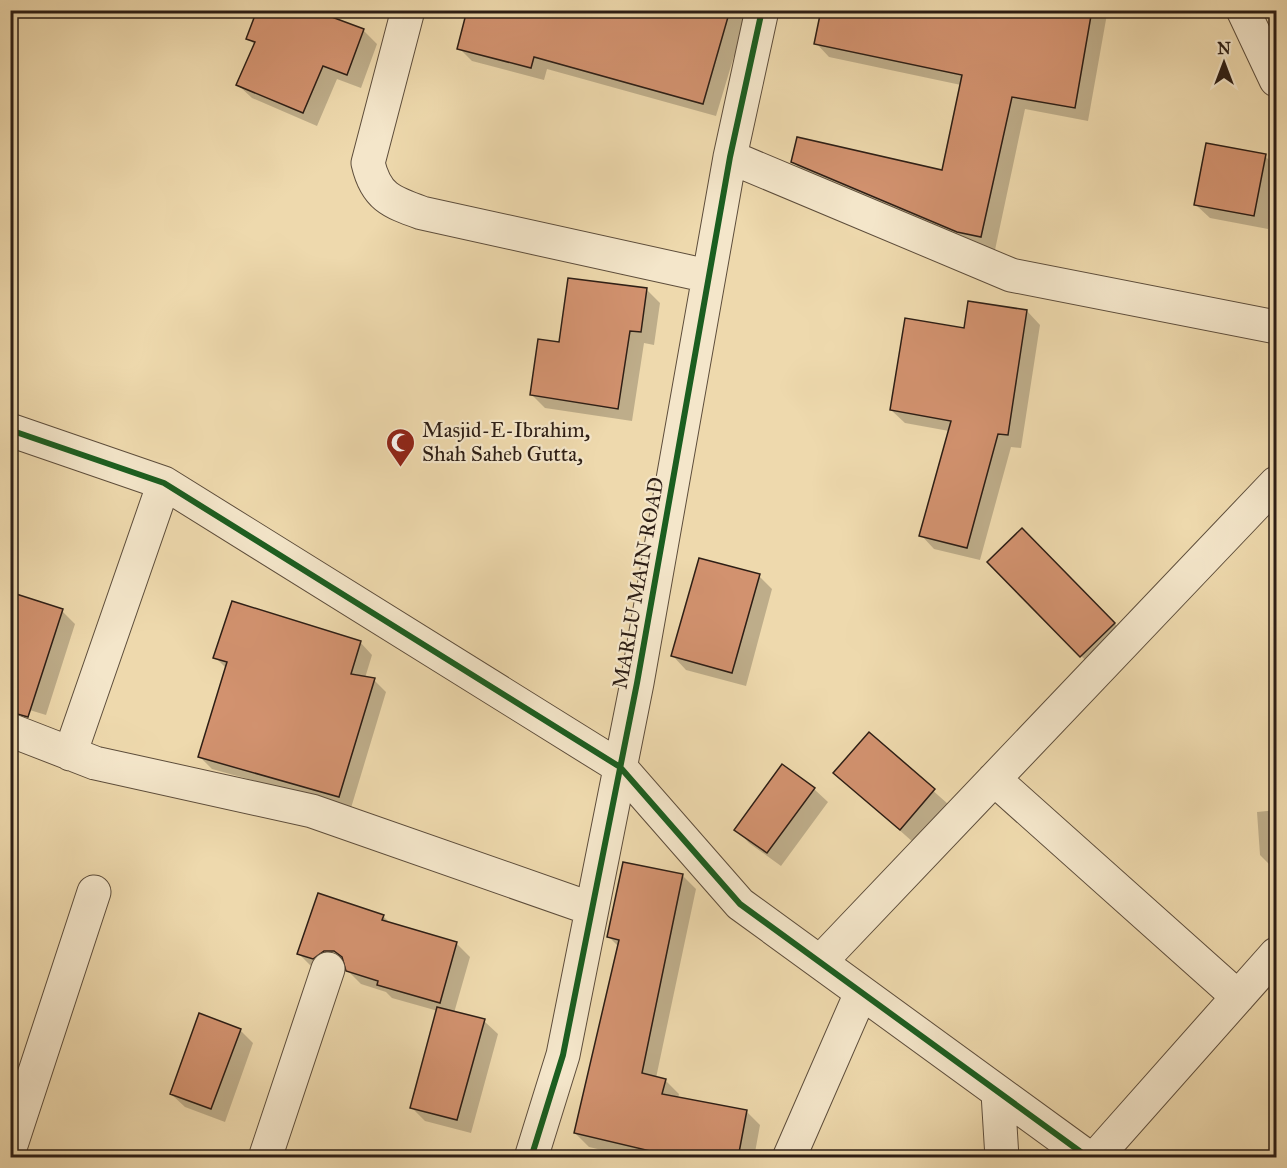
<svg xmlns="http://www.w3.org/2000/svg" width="1287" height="1168" viewBox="0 0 1287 1168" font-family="'IM FELL Great Primer',serif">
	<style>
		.shadow { fill: #0003; fill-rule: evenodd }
		.building { fill: #d2926f; stroke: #2d1e15; stroke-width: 1.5 }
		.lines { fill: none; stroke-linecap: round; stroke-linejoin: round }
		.minor-casing { stroke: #5d4d3b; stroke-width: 35 }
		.minor { stroke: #f4e6ca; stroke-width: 33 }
		.cycleway-casing { stroke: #f4e6ca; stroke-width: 10 }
		.cycleway { stroke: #1b5e20; stroke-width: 6 }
		.labels { text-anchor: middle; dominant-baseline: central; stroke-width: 4.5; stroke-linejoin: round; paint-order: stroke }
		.poi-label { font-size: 21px; fill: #2d1e15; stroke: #f4e6ca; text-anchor: start }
		.street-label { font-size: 21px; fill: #2d1e15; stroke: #f4e6ca }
	</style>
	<rect width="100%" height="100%" fill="#eed9ad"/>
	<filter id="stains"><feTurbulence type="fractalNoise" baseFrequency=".00333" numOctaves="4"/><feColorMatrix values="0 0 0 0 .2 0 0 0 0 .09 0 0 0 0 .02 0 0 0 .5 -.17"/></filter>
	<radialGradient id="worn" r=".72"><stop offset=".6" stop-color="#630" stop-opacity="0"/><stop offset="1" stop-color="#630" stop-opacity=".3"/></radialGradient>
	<path class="shadow" d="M468 10H750L739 57 734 56 716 116 547 69 544 80 472 61 459 48Z
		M822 10H1103L1107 14 1088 121 1025 109 995 250 972 245 807 176 793 162 943 172 961 85 829 57 816 43Z
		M363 30 377 44 361 88 337 79 317 126 252 98 238 85 255 45 248 38Z
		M1265 156 1276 167V182L1268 229 1210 218 1196 205Z
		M646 289 660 303 654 345 644 343 632 421 545 408 531 394Z
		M1027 311 1040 325 1021 448 1011 447 980 560 934 549 921 535 949 431 905 423 891 410 965 329Z
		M1022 530 1128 637 1095 670 989 562Z
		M759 576 772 589 746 686 686 670 673 656Z
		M62 611 75 624 46 715 10 704Z
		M360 642 372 655 365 678 374 680 386 692 351 808 212 769 200 757 227 669 215 657Z
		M869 734 948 804 914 843 835 773Z
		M814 789 828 802 781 866 749 843 736 829Z
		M1276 810V869H1274L1260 855 1257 812Z
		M682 875 696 889 656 1078 665 1080 679 1094 678 1098 746 1111 760 1125 754 1158H636L589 1147 575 1133 619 947 609 937Z
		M383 916 392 925 456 943 470 957 454 1013 484 1021 498 1034 471 1133 425 1121 411 1107 438 1011 392 998 386 992 361 984 347 970 346 964 312 967 299 954ZM331 947 314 960V956Z
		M240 1030 253 1043 225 1122 185 1107 171 1094Z"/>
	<path class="building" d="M257 10H313L364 29 347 75 323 66 303 113 236 85 255 42 246 39Z
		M467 10H730L703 104 534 57 531 68 457 49Z
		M821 10H1092L1075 108 1012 97 981 237 957 232 791 162 797 137 942 170 962 75 814 44Z
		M1206 143 1266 154 1254 216 1194 205Z
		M568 278 647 288 641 332 630 331 618 409 530 395 538 339 559 342Z
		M968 301 1027 310 1008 435 998 434 967 548 919 536 951 421 890 410 905 318 964 328Z
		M1022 528 1115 623 1080 657 987 562Z
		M699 558 760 574 732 673 671 656Z
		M10 592 63 609 28 717 10 712Z
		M232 601 361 641 351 674 375 678 339 797 198 757 227 662 213 658Z
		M869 732 935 789 900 830 833 773Z
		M782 764 815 788 767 853 734 830Z
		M623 862 683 874 642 1073 666 1079 662 1094 747 1110 738 1158H659V1153L574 1133 619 940 607 937Z
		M318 893 384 915 382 920 457 942 440 1003 377 985 378 981 346 971 342 957 334 951H324L313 959 297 954Z
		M437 1007 485 1019 457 1120 410 1108Z
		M199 1013 241 1029 211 1109 170 1094Z"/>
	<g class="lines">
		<defs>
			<path id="minor" d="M408 10 368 163C376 197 391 202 422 213L708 276
				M1243 10 1276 80
				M730 157 1011 275 1276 327
				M10 430 164 483 620 767 740 904 1089 1158
				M10 730 95 763 312 811 592 909
				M70 754 164 483
				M994 779 1238 997
				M820 962 1276 483
				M998 1093 1002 1158
				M10 1148 94 892
				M265 1158 328 969
				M531 1158 563 1055 637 683 730 157 762 10
				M789 1158 861 993
				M1095 1158 1276 954"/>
		</defs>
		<use href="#minor" class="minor-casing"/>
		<use href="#minor" class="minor"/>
		<defs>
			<path id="cycleway" d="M10 430 164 483 620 767 740 904 1089 1158
				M531 1158 563 1055 637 683 730 157 762 10"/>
		</defs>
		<use href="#cycleway" class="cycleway-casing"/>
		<use href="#cycleway" class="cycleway"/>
	</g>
	<defs>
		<symbol id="mosque-pin" viewBox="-11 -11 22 30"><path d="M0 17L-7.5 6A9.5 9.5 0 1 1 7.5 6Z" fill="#8f2418" stroke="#f4e6ca"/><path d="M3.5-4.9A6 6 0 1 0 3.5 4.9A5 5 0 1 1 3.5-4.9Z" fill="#fff"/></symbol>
	</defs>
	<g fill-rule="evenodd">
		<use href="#mosque-pin" x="384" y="426" width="33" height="45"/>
	</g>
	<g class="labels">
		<g class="poi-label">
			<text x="422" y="430">Masjid-E-Ibrahim,<tspan x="422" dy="24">Shah Saheb Gutta,</tspan></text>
		</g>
		<g class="street-label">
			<text transform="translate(638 583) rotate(-80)">MARLU MAIN ROAD</text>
		</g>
	</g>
	<rect width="1287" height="1168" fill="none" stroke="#eed9ad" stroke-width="36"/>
	<rect x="12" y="12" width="1263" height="1144" fill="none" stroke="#2d1e15" stroke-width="3"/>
	<rect x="18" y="18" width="1251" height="1132" fill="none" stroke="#2d1e15" stroke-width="1.5"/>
	<g transform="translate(1224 63)" stroke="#f4e6ca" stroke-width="4.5" paint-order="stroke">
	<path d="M0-4.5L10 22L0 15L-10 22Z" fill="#2d1e15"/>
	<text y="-9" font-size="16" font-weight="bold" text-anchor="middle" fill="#2d1e15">N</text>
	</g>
	<rect width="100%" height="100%" filter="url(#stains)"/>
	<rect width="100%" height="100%" fill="url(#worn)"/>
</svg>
